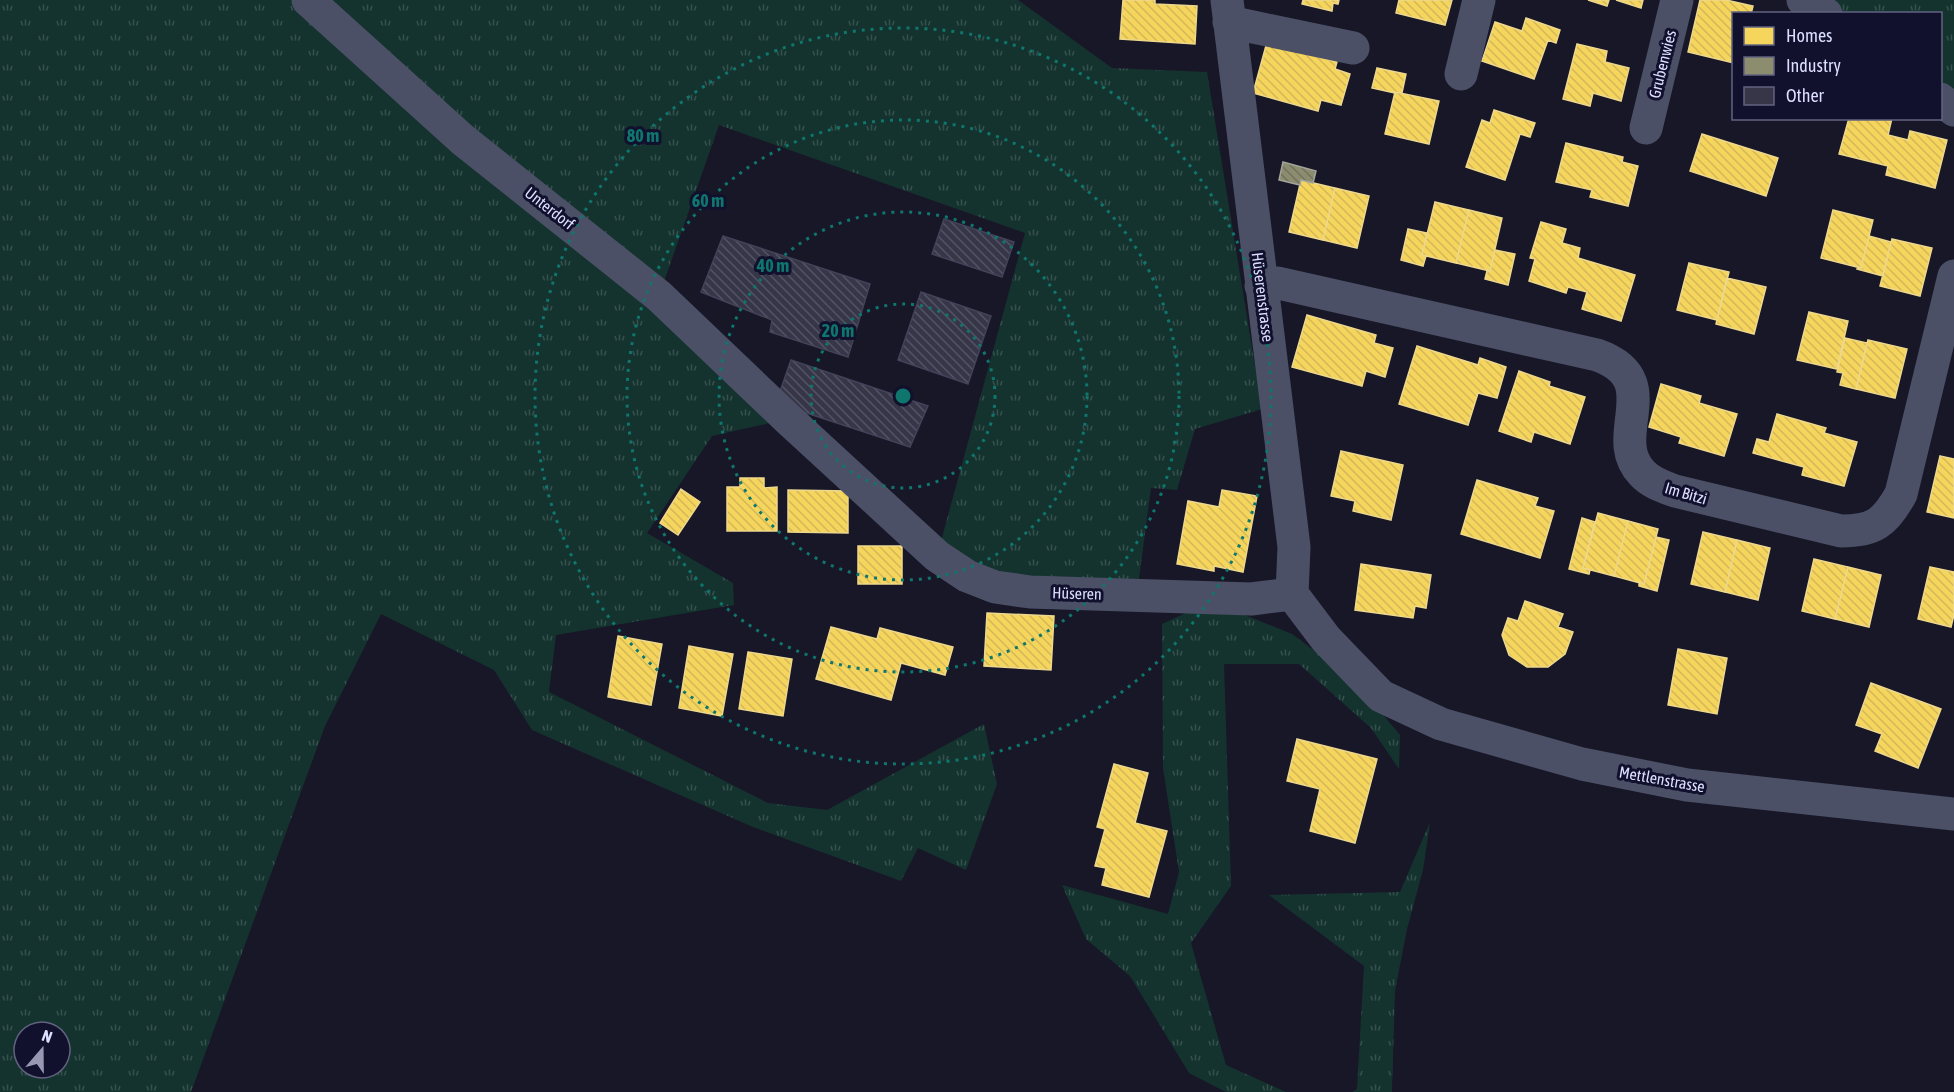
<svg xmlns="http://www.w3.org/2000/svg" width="1954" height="1092" viewBox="0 0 1954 1092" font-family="'Asap Condensed',sans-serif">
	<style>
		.grass { fill: url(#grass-tufts); fill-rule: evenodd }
		.homes { fill: url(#homes-back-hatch); stroke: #eed88d; stroke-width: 1.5 }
		.industry { fill: url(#industry-back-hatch); stroke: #a4a59a; stroke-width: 1.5 }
		.building { fill: url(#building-back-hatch); stroke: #424259; stroke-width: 1.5 }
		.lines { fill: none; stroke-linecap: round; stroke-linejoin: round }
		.minor { stroke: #4c5067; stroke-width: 33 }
		.ring { fill: none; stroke: #0f766e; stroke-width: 3; stroke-dasharray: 3 6 }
		.labels { text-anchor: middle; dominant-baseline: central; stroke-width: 6; stroke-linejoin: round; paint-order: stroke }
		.street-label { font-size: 16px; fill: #dcdfff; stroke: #11112d }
		.centre { fill: #0f766e; stroke: #11112d; stroke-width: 3 }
		.ring-label { font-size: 18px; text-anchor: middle; font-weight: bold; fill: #0f766e; stroke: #11112d; stroke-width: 6; stroke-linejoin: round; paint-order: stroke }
	</style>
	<defs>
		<pattern id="grass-tufts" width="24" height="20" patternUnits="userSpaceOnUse" patternTransform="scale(1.5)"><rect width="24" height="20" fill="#14332e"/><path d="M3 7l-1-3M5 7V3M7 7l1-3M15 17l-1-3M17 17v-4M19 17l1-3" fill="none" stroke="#36504d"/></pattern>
		<pattern id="homes-back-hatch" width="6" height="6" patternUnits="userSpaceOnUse" patternTransform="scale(1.5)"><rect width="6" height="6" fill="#f6d55c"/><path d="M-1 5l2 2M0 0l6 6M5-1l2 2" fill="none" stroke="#d2b859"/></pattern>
		<pattern id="industry-back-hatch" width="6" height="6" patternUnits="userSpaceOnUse" patternTransform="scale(1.5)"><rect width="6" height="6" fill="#8c8c6e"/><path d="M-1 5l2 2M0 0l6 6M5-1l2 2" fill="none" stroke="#727262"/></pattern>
		<pattern id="building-back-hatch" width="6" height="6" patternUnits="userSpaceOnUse" patternTransform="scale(1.5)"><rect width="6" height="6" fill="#363648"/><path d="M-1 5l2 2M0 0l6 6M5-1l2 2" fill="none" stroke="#525363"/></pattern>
	</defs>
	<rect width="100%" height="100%" fill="#171727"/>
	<path class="grass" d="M0 0H1018L1112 68 1207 72 1262 409 1195 429 1177 490 1151 488 1138 586 967 576 937 556 1025 233 719 125 659 296 788 419 712 436 647 533 733 583 734 605 556 635 549 692 768 803 827 810 984 724 997 784 966 870 918 848 901 881 753 827 532 730 494 670 381 614 325 726 191 1092H0ZM24 1032H60V1068H24Z
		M1803 0H1954V110L1941 100 1940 14 1825 13Z
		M1188 612 1245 615 1292 634 1324 658 1380 711 1400 735 1399 769 1371 728 1299 664H1224L1231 886 1191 943 1226 1065 1286 1092H1226L1189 1073 1130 976 1086 939 1062 885 1168 914 1179 872 1163 768 1162 624Z
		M1430 822 1423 870 1407 929 1395 991 1392 1092H1352L1357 1089 1364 966 1269 895 1400 892Z"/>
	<path class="homes" d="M1123 0H1155V4L1197 6 1195 44 1120 39Z
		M1303 0H1339L1338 4 1333 3 1332 11 1302 4Z
		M1399 0H1452L1445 25 1396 13Z
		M1588 0H1609L1607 6Z
		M1616 0H1643L1641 8Z
		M1700 0H1726L1753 6 1751 14H1734V63L1688 52Z
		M1526 18 1560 30 1556 43 1548 40 1534 79 1482 61 1495 22 1522 31Z
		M1267 42 1337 62 1335 69 1350 74 1341 105 1321 100 1318 111 1253 93Z
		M1577 44 1607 51 1605 62 1629 68 1621 101 1593 93 1590 106 1563 99Z
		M1377 68 1406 74 1402 93 1395 92V93L1372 88Z
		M1395 92 1439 101 1429 144 1385 134Z
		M1494 110 1535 123 1530 137 1520 134 1505 180 1466 167 1482 120 1490 123Z
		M1849 118H1892L1888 135 1908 140 1910 131 1947 140 1935 188 1886 175 1888 166 1839 154Z
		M1702 134 1778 158 1766 196 1690 171Z
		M1566 143 1623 157 1622 162 1638 166 1628 206 1590 197 1592 190 1556 182Z
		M1301 180 1335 188 1323 240 1289 232Z
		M1335 188 1369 196 1357 248 1323 240Z
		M1435 202 1469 210 1456 263 1422 255Z
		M1469 210 1502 218 1490 271 1456 263Z
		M1833 210 1873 220 1861 268 1821 258Z
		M1541 222 1566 229 1562 243 1580 248 1578 258 1635 275 1621 321 1582 309 1587 292 1568 287 1566 293 1529 281 1535 259 1530 258Z
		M1408 229 1427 233 1422 255 1426 256 1423 266 1401 260Z
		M1869 236 1891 242 1883 276 1857 269 1858 267 1861 268Z
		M1892 239 1932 248 1920 296 1880 286Z
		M1495 250 1515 254 1508 285 1485 279 1487 271H1490Z
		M1689 263 1729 272 1717 320 1677 310Z
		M1727 278 1766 287 1754 334 1716 324Z
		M1809 312 1848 321 1837 369 1797 360Z
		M1307 315 1376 335 1374 343 1393 348 1385 377 1366 371 1362 386 1292 367Z
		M1845 338 1867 343 1856 389 1840 385 1843 373 1837 372Z
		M1868 340 1907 349 1895 398 1856 389Z
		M1417 346 1478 365 1480 358 1506 367 1497 398 1478 393 1468 425 1399 404Z
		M1519 371 1550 382 1549 386 1585 397 1570 444 1534 432 1531 442 1499 431Z
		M1661 384 1701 396 1699 403 1737 414 1724 456 1679 443 1681 437 1649 427Z
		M1777 414 1826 428 1824 433 1857 442 1844 486 1802 475 1804 467 1753 453 1757 439 1769 442Z
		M1341 451 1403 465 1391 520 1353 511 1355 501 1331 496Z
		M1940 456 1954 459V518L1927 512Z
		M740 478H764V488L777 487V531H727V487H740Z
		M1477 480 1538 498 1535 506 1554 511 1540 558 1461 534Z
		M681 489 700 502 678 535 660 523Z
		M788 490 848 491V533L788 532Z
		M1222 490 1257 496 1243 572 1214 566V571L1177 564 1188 501 1219 507Z
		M1598 513 1628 521 1614 576 1583 568Z
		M1582 518 1595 522 1583 568 1590 570 1589 574 1569 569Z
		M1628 521 1658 529 1644 584 1614 576Z
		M1703 532 1737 540 1725 592 1691 584Z
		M1656 537 1669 540 1657 591 1639 586V583L1644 584Z
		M1737 540 1770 548 1758 600 1725 592Z
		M858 546H902V584H858Z
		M1814 559 1848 567 1835 619 1802 611Z
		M1361 564 1431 575 1426 608 1415 606 1413 618 1355 610Z
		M1848 567 1881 575 1869 627 1835 619Z
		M1930 567 1954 572V615L1951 627 1918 619Z
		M1525 601 1563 614 1558 627 1573 632 1565 654 1548 667H1527L1509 655 1502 635 1508 618 1518 621Z
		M987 613 1054 616 1051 670 984 666Z
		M831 627 877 639 880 628 953 647 945 675 901 663 891 700 816 679Z
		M618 636 662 644 651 705 608 697Z
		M689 646 733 654 722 716 679 708Z
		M1678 649 1727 658 1717 714 1668 705Z
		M748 652 792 659 783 716 739 709Z
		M1871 683 1941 709 1918 768 1875 751 1882 734 1856 725Z
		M1297 739 1377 759 1355 843 1310 831 1320 789 1287 781Z
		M1114 764 1148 773 1135 823 1167 831 1149 897 1102 885 1106 868 1095 866 1105 829 1097 827Z"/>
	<path class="industry" d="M1283 162 1316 171 1313 183 1301 180 1300 185 1279 180Z"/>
	<path class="building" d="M944 219 1014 242 1002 277 932 254Z
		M723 236 870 284 848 357 770 332 772 320 701 292Z
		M921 292 991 316 968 384 898 360Z
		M791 360 928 406 910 447 776 403Z"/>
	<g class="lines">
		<path class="minor" d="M308 0 463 140 659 296 788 419 937 556 967 576 995 587 1030 592 1251 599 1292 594 1326 639 1381 696 1441 724 1582 764 1687 785 1954 814
			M1227 0 1294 547 1292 594
			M1803 0 1826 14
			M1229 22 1353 48
			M1461 74 1479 0
			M1940 99 1954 110
			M1646 128 1677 0
			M1261 286 1278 283 1597 355C1668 380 1606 436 1642 473 1651 483 1664 487 1675 491L1841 531C1874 531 1885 523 1901 494L1954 276"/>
	</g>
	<g class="ring">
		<circle cx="903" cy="396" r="92"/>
		<circle cx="903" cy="396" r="184"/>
		<circle cx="903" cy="396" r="276"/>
		<circle cx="903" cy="396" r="368"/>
	</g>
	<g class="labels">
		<g class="street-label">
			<text transform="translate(1662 64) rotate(-76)">Grubenwies</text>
			<text transform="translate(550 208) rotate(38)">Unterdorf</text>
			<text transform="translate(1263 297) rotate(83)">Hüserenstrasse</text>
			<text transform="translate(1686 493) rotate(16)">Im Bitzi</text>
			<text transform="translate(1077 593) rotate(2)">Hüseren</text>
			<text transform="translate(1662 779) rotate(10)">Mettlenstrasse</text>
		</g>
	</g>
	<circle cx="903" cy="396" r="9" class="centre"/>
	<g class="ring-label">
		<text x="643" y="142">80 m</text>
		<text x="708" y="207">60 m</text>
		<text x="773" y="272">40 m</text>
		<text x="838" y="337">20 m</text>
	</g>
	<rect x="1732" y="12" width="210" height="108" fill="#11112d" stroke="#626381" stroke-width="1.5"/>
	<rect x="1744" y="27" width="30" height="18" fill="#f6d55c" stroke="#626381" stroke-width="1.5"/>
	<text x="1786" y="42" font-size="18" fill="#dcdfff">Homes</text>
	<rect x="1744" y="57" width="30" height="18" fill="#8c8c6e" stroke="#626381" stroke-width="1.5"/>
	<text x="1786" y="72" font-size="18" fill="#dcdfff">Industry</text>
	<rect x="1744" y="87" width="30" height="18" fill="#363648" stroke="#626381" stroke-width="1.5"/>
	<text x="1786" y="102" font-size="18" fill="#dcdfff">Other</text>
	<g transform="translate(42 1050) rotate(20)"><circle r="28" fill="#11112d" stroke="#626381" stroke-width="1.5"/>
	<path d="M0-4.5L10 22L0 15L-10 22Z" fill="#9799b3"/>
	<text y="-9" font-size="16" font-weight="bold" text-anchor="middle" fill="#dcdfff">N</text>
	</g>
</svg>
